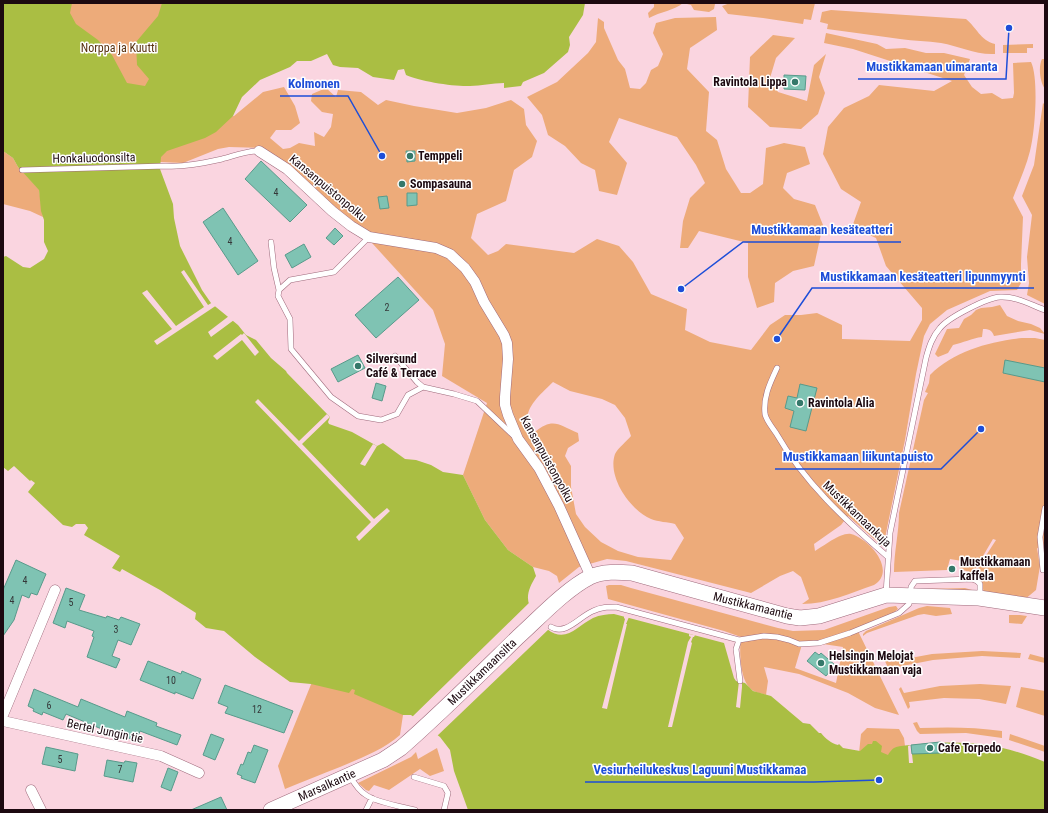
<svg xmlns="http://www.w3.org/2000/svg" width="1048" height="813" viewBox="0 0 1048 813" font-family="'Roboto Condensed',sans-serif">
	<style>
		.green { fill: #edab7a; fill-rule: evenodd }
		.water { fill: #aabe43 }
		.pier { fill: #fad5e0 }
		.building { fill: #7fc3b3; stroke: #589a8b }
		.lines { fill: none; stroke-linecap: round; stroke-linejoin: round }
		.lane-casing { stroke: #9f6a7c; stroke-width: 6 }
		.street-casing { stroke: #9f6a7c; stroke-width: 11 }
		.secondary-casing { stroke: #9f6a7c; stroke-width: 16 }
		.lane { stroke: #fff; stroke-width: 5 }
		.street { stroke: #fff; stroke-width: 10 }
		.secondary { stroke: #fff; stroke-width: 15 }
		.poi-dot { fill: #35786a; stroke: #fff; stroke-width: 1.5 }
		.labels { text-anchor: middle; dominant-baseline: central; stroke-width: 3; stroke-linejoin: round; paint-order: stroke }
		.number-label { font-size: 10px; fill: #353839 }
		.park-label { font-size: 12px; fill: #573110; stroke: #fff }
		.poi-label { font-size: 12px; font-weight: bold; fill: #1c0910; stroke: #fff; text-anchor: start }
		.street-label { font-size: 12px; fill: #1c0910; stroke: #fff }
		.leader { fill: none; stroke: #1d4ed8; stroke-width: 1.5 }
		.callout-dot { fill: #1d4ed8; stroke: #fff; stroke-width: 1.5 }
		.callout-label { font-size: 13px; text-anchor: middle; font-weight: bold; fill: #1d4ed8; stroke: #fff; stroke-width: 3; stroke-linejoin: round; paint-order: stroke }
	</style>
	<rect width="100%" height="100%" fill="#fad5e0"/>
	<path class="green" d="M33 3H189L145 104Z
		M654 3H714L715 4 714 9 709 12 694 10 691 5 683 3C675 10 660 12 649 18L648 13 654 7Z
		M730 3H815L811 20 804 19 803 24 763 18 728 14 722 6Z
		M831 10 966 19C977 28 980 40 995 44V54C975 55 959 46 941 43 927 41 914 41 900 39 876 36 852 32 827 29L828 24 820 22 822 12Z
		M716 17 717 30 690 48 687 69 709 92 706 131 717 140 726 169 741 193H750L763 184 766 148 784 143 805 147 810 164 787 173 783 188 794 199 815 205 823 225 814 266 793 271 775 283 774 302 757 308 748 277V243L699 231 688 248H680L683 221 690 198 705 183 696 165 677 137 619 118 609 142 627 163 617 195 599 191 595 170 581 163 565 146 548 135 542 115 527 97 557 82 588 53 596 42 598 18 604 22V28L618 60 625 69 630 88 640 89 646 83 651 70 658 66 663 54 653 33 656 23 675 18Z
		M826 33 877 44 886 49 905 48 926 53H944L970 59 964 75 972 87 981 94 992 93 1002 99 1013 98 1014 93 1013 63 1031 62C1039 78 1035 133 1030 151 1026 167 1019 182 1013 198L1023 217 1021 264V283L1017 290 990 291 947 310 930 324 924 336 916 374 905 440 884 543 882 546 848 516 841 525 814 544 815 551C824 546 841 532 851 534 870 539 897 571 874 585 851 593 827 604 802 604L809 599 801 577 793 571 780 576 751 593 626 561 607 559 579 567 559 583 557 576 549 571 533 567 508 550 485 520 463 475 487 403 442 376 445 344 433 310 362 232 262 148 229 147 218 149 183 163 160 162V157L154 128 234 116 263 92 284 87 295 106 300 123 291 130H276L270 138 283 149 290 148 299 143 315 146 314 132 324 137 331 127 333 114 322 112 311 101 312 94 326 88 336 97 338 90 361 92 378 105 386 100 414 106 457 113 486 108 511 100 524 109 526 125 537 141 532 157 514 170 506 201 477 214 471 238 488 255 498 251 506 244 574 253 597 239 619 246 633 262 651 294 687 309 685 330 710 342 751 350 770 325 785 315H801L817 313 842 325V339L910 341 922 320V308L886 266 876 238 852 227 861 202 841 189 823 154 828 127 844 108 869 96 879 85 934 91 952 81 853 49 824 43ZM553 382 570 391 602 399 615 405 625 418 631 436C627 441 618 448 615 454 607 477 630 510 651 519 658 522 668 522 675 524L684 538 671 560 638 557 618 551 601 542 585 527 576 514 571 487V466L565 456 568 448 579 441 578 433C559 425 553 417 535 432 515 415 540 395 553 382Z
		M773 35 795 38 776 58 770 78 778 92 807 101 814 65 826 54 819 77 825 93 818 114 801 129 770 127 748 107 750 57Z
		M1033 44V48H1027V53H1003V45Z
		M1042 59H1045V89C1040 82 1038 67 1042 59Z
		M1043 103 1045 105V304L1027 295 1029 283 1027 257 1032 215 1022 196 1034 165Z
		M3 151 13 158 18 167 39 189 43 217 30 211 3 204Z
		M1000 305 1007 316 1018 321 1031 324 1040 328 1045 334 1030 330 994 336C992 330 989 329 983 329L982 337C972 338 963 343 953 345L948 353 938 357 935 354 947 329 959 328 964 319 971 315 976 310 981 308 992 307Z
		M1022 338H1035L1045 340V552L1037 548 1040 566 1036 590 1024 600 984 594 981 578 976 571 996 540 993 539 973 573 960 569 962 561 950 559 947 570 894 572C894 552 899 532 899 513L924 400 928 393 925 392 929 383 930 375C954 351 988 342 1022 338Z
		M609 585H621L631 588 778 628 793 631 824 630 889 607 896 606 898 609 890 616 857 629 899 715 875 708 848 693 799 674 764 667 768 681 766 695C762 693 755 693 751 689 740 680 739 651 741 637L724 631 608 599 606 586ZM803 641 843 647 836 683 795 668Z
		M965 588 972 590 924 589Z
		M927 606 950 608 952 614 936 616 924 614 918 615 867 633 863 636V634L866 631 919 608Z
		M1009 615H1020L1027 616 1022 624 1009 623Z
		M982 651 1021 653 1020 658 982 656 933 660 892 668 894 674H891L883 657 885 656 889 662 932 654Z
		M1030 654 1045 658V663L1028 659Z
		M314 677 345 680 407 711 403 715 400 735C383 750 361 758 340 767 322 774 304 781 285 789L278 766Z
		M980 684 1011 686 1006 704 979 699 944 698 909 702 910 707 908 709 899 689 901 687 904 693 940 686Z
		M1021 687 1045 691V716L1016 707Z
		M917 722 920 728C948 727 975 727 1002 731V738L966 733 920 734 917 731 913 723Z
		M867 728 899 729 904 738 905 746 900 810H853L861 734Z
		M1010 734 1045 746V752L1009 740Z
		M437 748 444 771 430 776 420 769 389 790 374 785 369 791 366 790 358 783 411 757 416 752 418 759Z"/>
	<path class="water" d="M3 3H72L70 13 76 24 98 40 112 55 127 83 145 86 149 79 137 65 136 42 158 16 162 3H585L583 15 569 37 570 45 568 52 544 73 523 82 521 86 504 88V83C492 83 481 86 470 86 456 87 418 81 406 75L404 69 398 70 394 80 373 77 358 68 340 67 333 65 327 54 311 61H297L290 67 260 80 242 97 233 116 216 132 205 138 167 151 161 157 160 169 173 204 174 218 180 246 202 290 211 303 238 325 246 335 256 340 271 358 286 371 287 373 330 417 328 422 329 424 352 432 377 446 383 443 405 459 416 460 431 465 443 472 463 475 485 520 508 550 533 567 536 576C529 588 523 600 534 612 538 618 542 624 547 629 566 644 577 626 593 618 600 615 607 614 614 614L724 643 734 678 736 681 745 683 753 691 771 696 803 723 810 724 819 733H821C826 739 831 743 838 745L839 744 843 748 860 751 868 744H872L873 741H876L882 746 881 752 888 755C889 753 892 749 894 748 899 745 915 745 921 744 968 740 1002 744 1045 762V810H468L454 771 450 750 440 737 411 715H403L354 694 355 690 352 689 349 693 311 684 290 682 255 657 224 631 206 628 195 619 196 613 160 590 122 569 120 572 112 568 120 556 84 535 88 528 85 524H76L72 527 63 525 28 492 35 483 31 480 30 481 14 466 8 471 3 467V257L6 256 23 267 30 268 44 259 48 251 44 242V220L41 211 39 190 18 167 13 158 3 151Z"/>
	<path class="pier" d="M184 270 208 305 213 302 217 305 157 345 154 341 172 329 142 293 147 290 176 326 204 307 181 272Z
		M229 316 234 320 211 337 208 332Z
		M244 333 259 352 255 356 242 340 217 360 213 356 241 334 242 335Z
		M258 399 299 441 327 414 330 417 302 444 374 519 387 508 390 511 359 541 356 537 371 522 255 402Z
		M373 444 377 446 365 466 360 464Z
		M531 601 532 607 550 628 436 737 411 718Z
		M624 615 629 617 626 624H627L607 709 602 708 625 619 624 618Z
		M689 634 695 635 694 637H693L691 642 692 643 672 727H668L688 642 691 637 689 636Z
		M739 681H742V687L740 708 736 707Z
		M911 745 913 763H909L908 746Z"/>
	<path class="building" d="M784 75 806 76 805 90 784 89Z
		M406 151H415V161L407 162Z
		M261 161 307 205 290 222 245 179Z
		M407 193H417V205L407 206Z
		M387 196 389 208 380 209 378 197Z
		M223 208 258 261 238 275 203 222Z
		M335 228 343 236 334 245 326 238Z
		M304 244 311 257 292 268 285 255Z
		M398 277 419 300 376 338 355 315Z
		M358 355 365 368 338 382 331 369Z
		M1005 360 1045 368V382L1003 373Z
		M376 383 386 386 382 401 372 398Z
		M800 384 817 388 806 431 790 427 794 411 785 408 788 396 797 398Z
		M16 560 46 574 37 595 31 593 29 598 22 595 14 620 3 636V590Z
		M66 588 85 595 79 610 106 618 107 616 119 620 121 617 140 624 131 645 118 640 112 656 120 659 116 668 87 657 94 637 92 636 94 631 67 621 65 628 53 623Z
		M815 652 819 655 821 653 835 665 826 676 807 661Z
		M148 661 181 674 182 671 201 679 193 699 175 692V694L140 680Z
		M225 685 293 711 284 733 225 713 228 707 218 703Z
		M34 689 78 707 81 699 125 717 127 711 157 723 156 726 181 735 177 745 140 731 136 741 105 728 104 730 66 714 63 720 43 712 42 715 33 711 34 709 28 706Z
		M211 734 224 739 215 760 203 755Z
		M940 742 953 746 941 753 912 754 911 745Z
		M254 745 268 750 255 783 241 778 242 776 237 774 241 764 243 765 248 752 251 753Z
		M46 747 78 754 75 771 42 764Z
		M107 760 124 763 125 761 137 763 133 782 104 776Z
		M168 768 178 772 171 791 161 787Z
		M221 797 227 810H191Z"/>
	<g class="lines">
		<defs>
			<path id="lane" d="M22 170 166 166C185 167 203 163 222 159 234 156 246 151 259 151
				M271 242 274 268 279 290 290 280 334 272 369 237
				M279 290 278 296 290 319 291 349 331 397 358 416 381 420 397 414 408 395 423 387
				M395 356 417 382 423 387 454 394 477 401 515 437
				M777 368C770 383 763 397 765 414 766 420 772 427 776 433 804 482 845 520 888 557
				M1043 570 1040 537 1045 508
				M886 594 890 533 926 358C929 347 932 337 940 328 949 317 987 298 1000 297 1016 296 1031 305 1045 310
				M551 627C566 636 580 616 593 611 601 607 608 607 616 607L739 640 764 636 777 637 789 640 799 644 819 643 850 633 899 613 909 604 911 587 915 581 972 579 977 581 980 584V596
				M739 640 736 649 740 681
				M350 776C354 783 359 791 366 795 375 802 403 807 415 810
				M414 777 444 786 448 793 444 810
				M366 810 372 798"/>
			<path id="street" d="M259 151 287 169 332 211 351 226 369 237 436 248 450 254 465 268 475 282 484 302 504 335 507 343 508 359 505 397V405L508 415 518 439 539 468 559 506 591 577
				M3 715 55 590
				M3 721 161 756 199 773
				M31 790 41 810"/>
			<path id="secondary" d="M271 810 383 760 401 748C441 713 479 675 518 637 538 619 566 589 590 577 603 571 618 572 632 573L787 616 800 618 819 616 886 595 979 598 1045 608"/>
		</defs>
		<use href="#lane" class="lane-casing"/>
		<use href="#street" class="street-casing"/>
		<use href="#secondary" class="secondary-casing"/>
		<use href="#lane" class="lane"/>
		<use href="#street" class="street"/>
		<use href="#secondary" class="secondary"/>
	</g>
	<g class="poi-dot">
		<circle cx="795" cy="82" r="4"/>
		<circle cx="410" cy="156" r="4"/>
		<circle cx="402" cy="184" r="4"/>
		<circle cx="358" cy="366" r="4"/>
		<circle cx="800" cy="403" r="4"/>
		<circle cx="952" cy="569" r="4"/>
		<circle cx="821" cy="663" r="4"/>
		<circle cx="930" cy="748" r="4"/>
	</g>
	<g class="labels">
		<g class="number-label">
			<text x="276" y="192">4</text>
			<text x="230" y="241">4</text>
			<text x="387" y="307">2</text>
			<text x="25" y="580">4</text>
			<text x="12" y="600">4</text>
			<text x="71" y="602">5</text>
			<text x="116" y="629">3</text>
			<text x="171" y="680">10</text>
			<text x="49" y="705">6</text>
			<text x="257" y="709">12</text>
			<text x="60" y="759">5</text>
			<text x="120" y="769">7</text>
		</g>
		<g class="park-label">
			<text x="119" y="48">Norppa ja Kuutti</text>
		</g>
		<g class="poi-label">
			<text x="787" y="82" text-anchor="end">Ravintola Lippa</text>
			<text x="418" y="156">Temppeli</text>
			<text x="410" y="184">Sompasauna</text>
			<text x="366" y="359">Silversund<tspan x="366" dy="14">Café &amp; Terrace</tspan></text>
			<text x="808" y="403">Ravintola Alia</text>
			<text x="960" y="562">Mustikkamaan<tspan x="960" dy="14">kaffela</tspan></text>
			<text x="829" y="656">Helsingin Melojat<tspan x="829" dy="14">Mustikkamaan vaja</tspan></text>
			<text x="938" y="748">Cafe Torpedo</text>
		</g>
		<g class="street-label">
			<text transform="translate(94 158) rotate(-1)">Honkaluodonsilta</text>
			<text transform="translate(328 188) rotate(40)">Kansanpuistonpolku</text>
			<text transform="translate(547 459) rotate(61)">Kansanpuistonpolku</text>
			<text transform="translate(857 514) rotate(44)">Mustikkamaankuja</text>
			<text transform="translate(753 606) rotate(14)">Mustikkamaantie</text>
			<text transform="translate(482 672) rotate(-44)">Mustikkamaansilta</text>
			<text transform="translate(105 731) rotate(12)">Bertel Jungin tie</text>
			<text transform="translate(327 785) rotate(-24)">Marsalkantie</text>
		</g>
	</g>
	<path class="leader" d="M1009 28L1006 79H858M382 156L348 96H280M681 289L743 242H901M777 339L812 288H1034M981 429L941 469H775M879 780L814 782H585"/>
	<g class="callout-dot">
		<circle cx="1009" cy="28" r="4"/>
		<circle cx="382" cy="156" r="4"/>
		<circle cx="681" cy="289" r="4"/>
		<circle cx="777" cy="339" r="4"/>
		<circle cx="981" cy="429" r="4"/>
		<circle cx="879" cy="780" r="4"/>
	</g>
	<g class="callout-label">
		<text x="932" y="71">Mustikkamaan uimaranta</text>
		<text x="314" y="88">Kolmonen</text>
		<text x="822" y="234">Mustikkamaan kesäteatteri</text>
		<text x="923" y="281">Mustikkamaan kesäteatteri lipunmyynti</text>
		<text x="858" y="461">Mustikkamaan liikuntapuisto</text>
		<text x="700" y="774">Vesiurheilukeskus Laguuni Mustikkamaa</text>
	</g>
	<rect width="1048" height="813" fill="none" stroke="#1c0910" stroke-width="8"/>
</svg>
